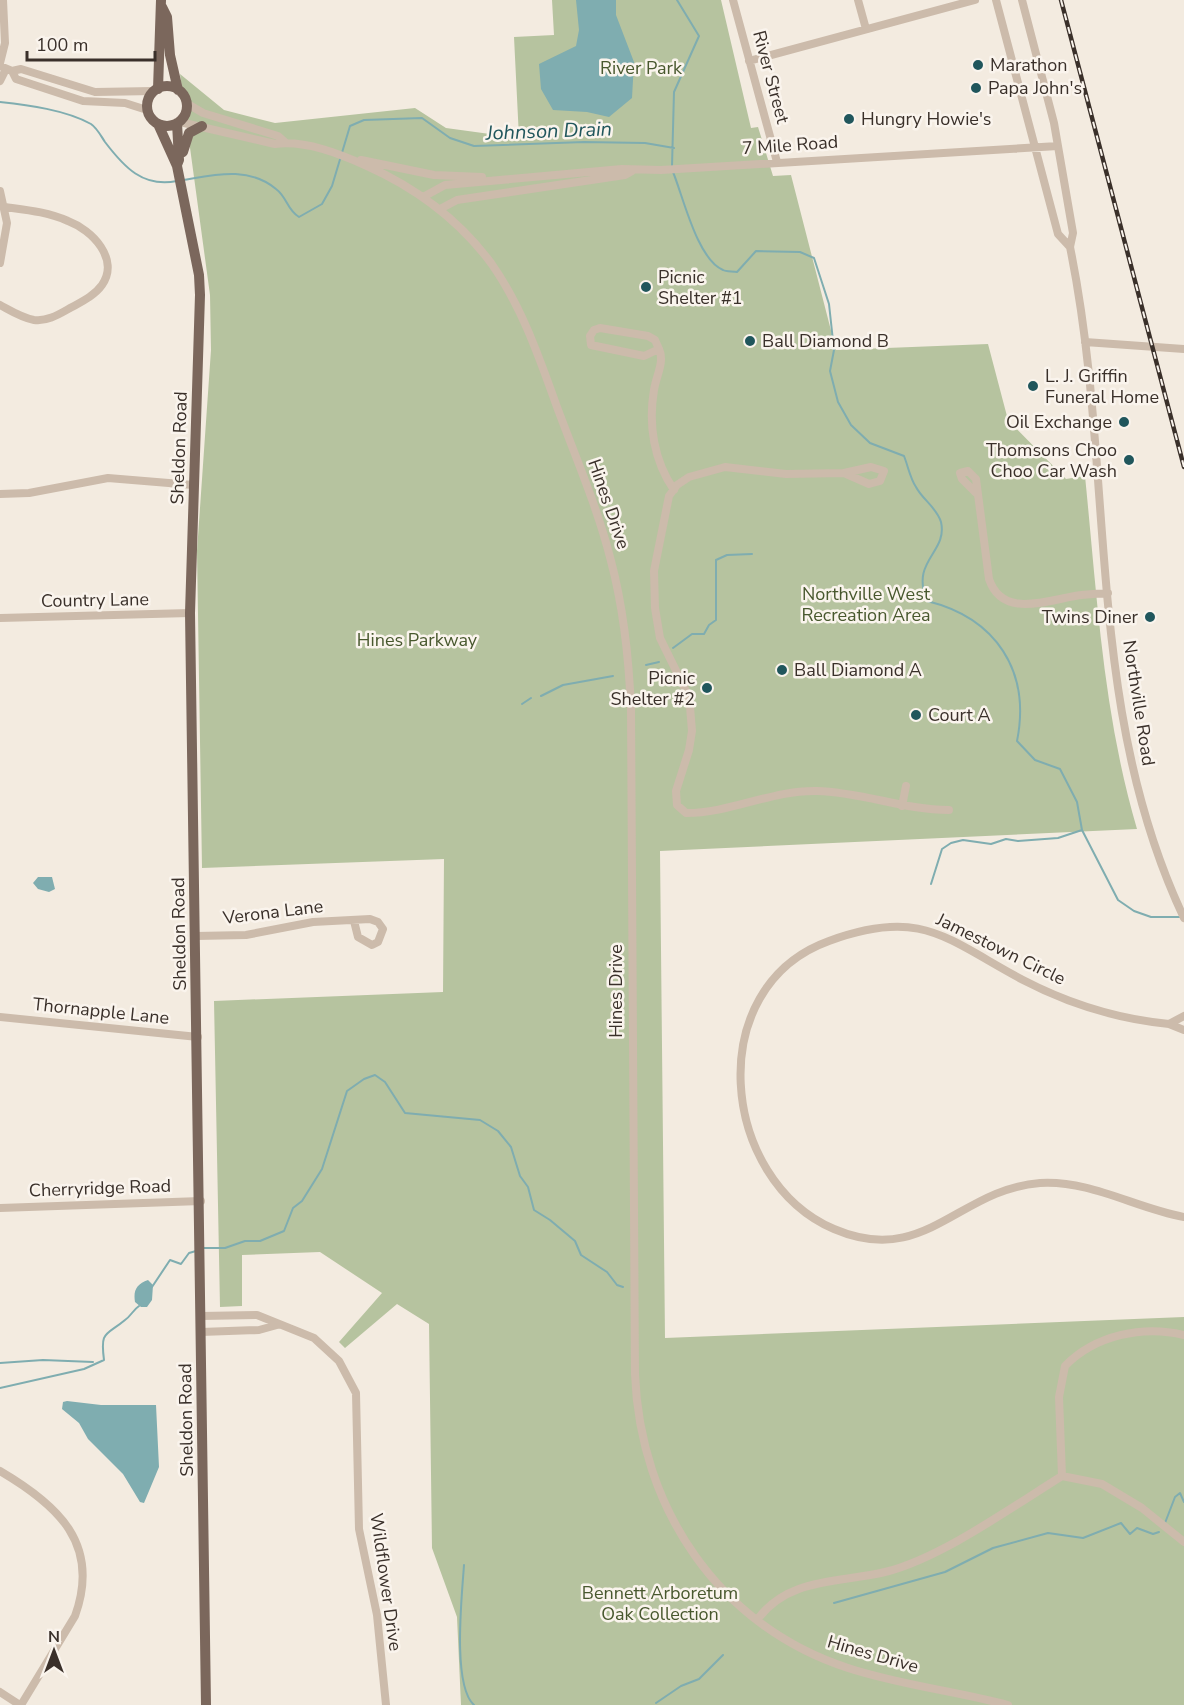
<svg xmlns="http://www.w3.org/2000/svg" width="1184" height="1705" viewBox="0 0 1184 1705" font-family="'Nunito Sans',sans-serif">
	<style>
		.green { fill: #b6c39f }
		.water { fill: #7fadb0 }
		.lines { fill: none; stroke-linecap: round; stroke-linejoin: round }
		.stream { stroke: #7fadb0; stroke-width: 2 }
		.minor { stroke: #ccbbab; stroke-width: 8 }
		.major { stroke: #7b675c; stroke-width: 10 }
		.rail-casing { stroke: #3a302a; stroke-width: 4.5 }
		.rail { stroke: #faf4ed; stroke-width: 2; stroke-dasharray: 7; stroke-linecap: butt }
		.poi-dot { fill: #20565c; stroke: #faf4ed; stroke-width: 2 }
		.labels { text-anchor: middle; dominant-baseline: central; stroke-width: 5; stroke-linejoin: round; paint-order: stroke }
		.poi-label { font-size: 18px; fill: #3a302a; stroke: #faf4ed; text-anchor: start }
		.park-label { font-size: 18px; fill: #48582e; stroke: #faf4ed }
		.street-label { font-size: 18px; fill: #3a302a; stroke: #faf4ed }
		.water-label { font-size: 20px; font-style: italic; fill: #20565c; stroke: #faf4ed }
	</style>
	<rect width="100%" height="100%" fill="#f3ebe0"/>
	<path class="green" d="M552 0H721L751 128 758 127 773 176 791 175 836 350 988 344 1008 420 1066 479 1085 476C1097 595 1103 714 1137 829L660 851 665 1338 1184 1317V1705H461L457 1617 432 1548 429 1324 397 1304 345 1348 339 1342 382 1293 320 1252 242 1255V1306L220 1307 214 1001 443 992 444 859 202 868 197 551 211 350 210 295 180 74 224 110 275 123 415 108 446 128 519 138 514 37 554 35Z"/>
	<path class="water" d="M576 0H616V15L634 62 632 98 609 117 587 112 553 110 541 89 539 64 576 46 579 30Z
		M38 877H52L55 889 49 892 38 889 33 883Z
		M148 1280 153 1285 152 1300 147 1307H141L135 1302C133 1290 137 1284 148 1280Z
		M67 1401 101 1405H156L159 1467 144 1503 140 1502 123 1474 88 1439 79 1423 62 1409 63 1402Z"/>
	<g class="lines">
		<path class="stream" d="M0 102C28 105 66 110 91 124 97 128 101 136 105 142 124 167 143 188 177 181
			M672 166 674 92 699 36 677 0
			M673 172C683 196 697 259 723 270 726 272 733 271 737 272L756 251 800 252 814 258 829 304 834 350 830 371 838 402 851 425 870 443 904 456C908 466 910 478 916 487 922 499 937 508 941 522 948 553 910 560 927 601 996 618 1031 671 1017 741L1035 760 1060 769 1077 802 1082 830 1118 900 1134 911 1151 917H1181
			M183 180C214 175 249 166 276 189 287 197 287 210 299 217L322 204 332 186 350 126 364 120 422 118 450 138 474 146 584 142 645 143 674 148
			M673 648 692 634H704L709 625 716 620V560L727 555 752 554
			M646 665 659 662
			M541 696 563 685 613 676
			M522 704 531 698
			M931 884 942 849 951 843 963 840 991 844 1006 839 1018 841 1058 838 1082 830
			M204 1248H225L245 1241H260L284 1231 293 1208 302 1201 322 1169 347 1091 364 1079 375 1075 385 1082 405 1113 480 1120 498 1131 511 1147 520 1176 528 1187 534 1210 550 1220 575 1241 581 1255 607 1272 617 1285 623 1287
			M152 1287 170 1260 181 1264 189 1253 196 1251
			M0 1363 43 1360 93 1362
			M0 1388 84 1369 104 1360C100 1330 106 1336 125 1320 131 1316 133 1310 139 1306
			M1165 1523 1175 1497 1180 1493 1184 1502
			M464 1565C462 1595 452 1685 474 1705
			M834 1603 945 1572 993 1548 1048 1533 1083 1538 1121 1523 1130 1534 1137 1528 1153 1534 1159 1532
			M656 1703 681 1686 699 1679 723 1655"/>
		<path class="minor" d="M733 0 777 162
			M858 0 866 29
			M996 0 1058 234 1070 247
			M1022 0 1054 123 1073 233 1070 247C1116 472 1083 705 1184 918
			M749 61 975 0
			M0 63 5 43 3 0
			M0 66 12 71 21 69 95 92 154 91
			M12 71 16 79 83 101 125 103 147 110
			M0 81 6 69
			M186 103 203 113 278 136 286 143
			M180 122 275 144C306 140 340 154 367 166 416 188 459 220 491 263 522 307 539 357 557 407 576 458 598 509 611 561 624 610 629 659 631 710L635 1374C640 1507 718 1626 848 1668 900 1685 955 1691 1008 1705
			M361 160 434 175 482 177
			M0 191 7 223 0 263
			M423 197 445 185 622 169 661 170 1058 146
			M440 209 457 200 625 175 632 171
			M0 305C11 311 22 318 34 320 48 322 61 313 72 307 83 301 95 295 102 285 120 259 92 230 68 221 48 212 27 210 5 207
			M600 328 648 336 655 340 659 349 644 356 591 345 590 336 594 330Z
			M1085 342 1184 349
			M659 349C665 362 656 376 654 390 648 425 654 461 674 490
			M844 473 871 467 884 471 880 481 869 484 844 473 786 474 725 467 689 477 677 485 669 496 654 571 655 608 660 638 688 695 690 707 692 731 689 750 676 791 677 805 686 813C731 813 772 790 817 791 862 792 904 810 949 810
			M976 493 962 479 960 473 968 471 976 479 989 579C1002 618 1045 601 1075 596 1086 594 1097 594 1108 593
			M0 494 29 493 108 478 193 485
			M0 618 190 613
			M902 806 906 786
			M196 936 246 935 313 922 370 919 378 922 383 929 378 942 372 945 358 937 354 921
			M1184 1016 1169 1024 1184 1030
			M0 1017 198 1037
			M1169 1024C1118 1019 1069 1004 1023 980 946 939 922 907 829 941 701 987 720 1180 834 1229 925 1268 958 1189 1040 1183 1091 1180 1135 1208 1184 1217
			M0 1208 201 1201
			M201 1316 257 1315 314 1338 339 1361 356 1393 359 1529 377 1615 386 1705
			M201 1332 259 1330 277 1325
			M0 1471C58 1505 101 1544 75 1616L21 1705
			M1062 1476 1059 1397 1065 1366C1095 1335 1143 1325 1184 1335
			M757 1620C788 1577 839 1583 885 1572 941 1558 1012 1507 1062 1476L1102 1484 1142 1508 1184 1542
			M0 1692 20 1705"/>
		<path class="major" d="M162 7 167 17 170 55 178 90
			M147 106a20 20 0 1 1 40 0a20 20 0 1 1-40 0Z
			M158 89 161 0
			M158 124 177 166 199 275 200 295 190 613 206 1705
			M178 155 183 152 189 133 202 126
			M177 165 179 160 177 123"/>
		<defs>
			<path id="rail" d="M1061 0 1184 467"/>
		</defs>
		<use href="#rail" class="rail-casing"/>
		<use href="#rail" class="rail"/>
	</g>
	<g class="poi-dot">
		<circle cx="978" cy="65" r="6"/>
		<circle cx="976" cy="88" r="6"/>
		<circle cx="849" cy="119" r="6"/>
		<circle cx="646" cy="287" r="6"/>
		<circle cx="750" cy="341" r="6"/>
		<circle cx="1033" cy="386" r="6"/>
		<circle cx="1124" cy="422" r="6"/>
		<circle cx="1129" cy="460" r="6"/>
		<circle cx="1150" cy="617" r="6"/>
		<circle cx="782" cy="670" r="6"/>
		<circle cx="707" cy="688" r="6"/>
		<circle cx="916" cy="715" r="6"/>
	</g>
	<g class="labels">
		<g class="poi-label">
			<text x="990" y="65">Marathon</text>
			<text x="988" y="88">Papa John's</text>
			<text x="861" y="119">Hungry Howie's</text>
			<text x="658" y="277">Picnic<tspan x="658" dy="21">Shelter #1</tspan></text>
			<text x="762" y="341">Ball Diamond B</text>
			<text x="1045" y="376">L. J. Griffin<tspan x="1045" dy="21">Funeral Home</tspan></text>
			<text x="1112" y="422" text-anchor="end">Oil Exchange</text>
			<text x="1117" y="450" text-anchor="end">Thomsons Choo<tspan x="1117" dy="21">Choo Car Wash</tspan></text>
			<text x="1138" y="617" text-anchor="end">Twins Diner</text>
			<text x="794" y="670">Ball Diamond A</text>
			<text x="695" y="678" text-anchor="end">Picnic<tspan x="695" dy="21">Shelter #2</tspan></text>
			<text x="928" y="715">Court A</text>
		</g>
		<g class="park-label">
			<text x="641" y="68">River Park</text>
			<text x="866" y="594">Northville West<tspan x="866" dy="21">Recreation Area</tspan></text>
			<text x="417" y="640">Hines Parkway</text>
			<text x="660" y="1593">Bennett Arboretum<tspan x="660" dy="21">Oak Collection</tspan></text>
		</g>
		<g class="street-label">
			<text transform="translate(771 77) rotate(75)">River Street</text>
			<text transform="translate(790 145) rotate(-4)">7 Mile Road</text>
			<text transform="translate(179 448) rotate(-88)">Sheldon Road</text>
			<text transform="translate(609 504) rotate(71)">Hines Drive</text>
			<text transform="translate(95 600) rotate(-1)">Country Lane</text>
			<text transform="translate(1139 703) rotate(81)">Northville Road</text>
			<text transform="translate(273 912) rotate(-7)">Verona Lane</text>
			<text transform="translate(179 934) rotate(-91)">Sheldon Road</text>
			<text transform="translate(1001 949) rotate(26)">Jamestown Circle</text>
			<text transform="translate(616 991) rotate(-90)">Hines Drive</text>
			<text transform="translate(101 1011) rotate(6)">Thornapple Lane</text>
			<text transform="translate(100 1188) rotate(-2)">Cherryridge Road</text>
			<text transform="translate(186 1420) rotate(-91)">Sheldon Road</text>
			<text transform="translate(386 1582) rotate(82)">Wildflower Drive</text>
			<text transform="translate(873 1654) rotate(16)">Hines Drive</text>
		</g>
		<g class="water-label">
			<text transform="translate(549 131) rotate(-2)">Johnson Drain</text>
		</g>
	</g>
	<g transform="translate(54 1651)" stroke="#faf4ed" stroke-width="4.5" paint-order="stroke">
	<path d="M0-4.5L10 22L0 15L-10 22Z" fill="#3a302a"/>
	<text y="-9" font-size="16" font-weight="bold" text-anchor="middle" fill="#3a302a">N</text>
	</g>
	<path d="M27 51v9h128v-9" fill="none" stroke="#3a302a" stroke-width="3"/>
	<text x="36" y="51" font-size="18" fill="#3a302a" stroke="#faf4ed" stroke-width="4.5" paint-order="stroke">100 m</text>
</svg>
